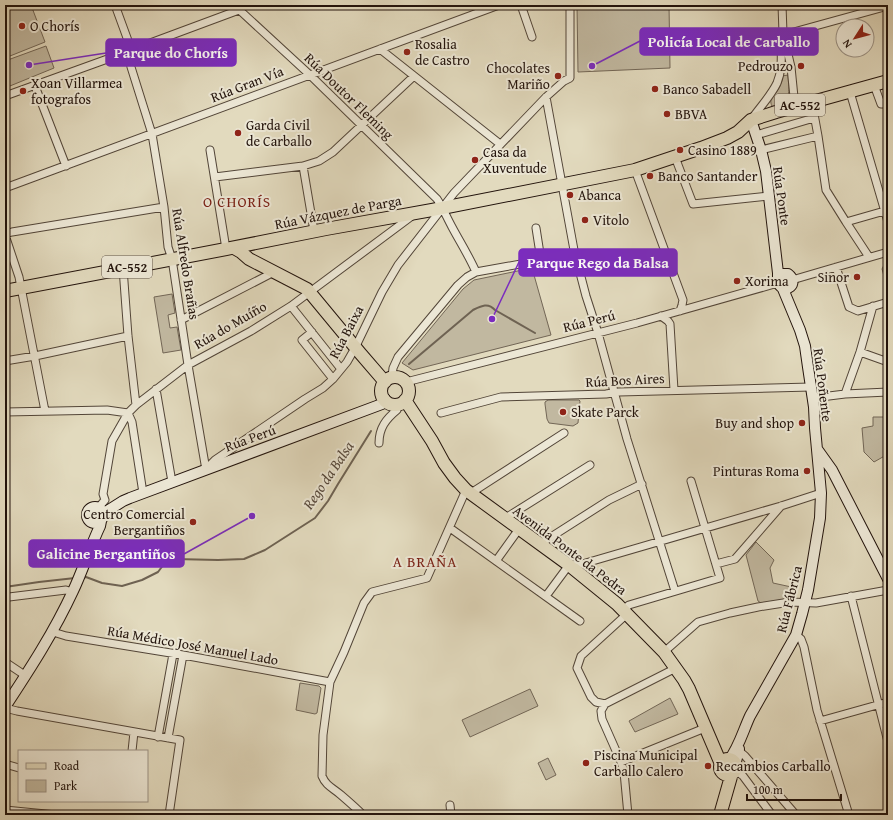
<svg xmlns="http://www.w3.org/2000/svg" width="893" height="820" viewBox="0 0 893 820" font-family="'Gentium Book Plus',serif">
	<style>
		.green { fill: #c1b8a0; stroke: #726656 }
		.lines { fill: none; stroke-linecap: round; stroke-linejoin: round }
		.stream { stroke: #6e6252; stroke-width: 2 }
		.street-casing { stroke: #524538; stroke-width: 9 }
		.secondary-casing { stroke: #22130c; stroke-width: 12 }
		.primary-casing { stroke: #22130c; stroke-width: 14 }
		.street { stroke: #ece7d5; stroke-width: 7 }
		.secondary { stroke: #ece7d5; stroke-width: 10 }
		.primary { stroke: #e2dabe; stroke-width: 12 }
		.poi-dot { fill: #8f2418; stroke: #ece7d5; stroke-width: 1.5 }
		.labels { text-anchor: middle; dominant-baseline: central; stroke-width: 4; stroke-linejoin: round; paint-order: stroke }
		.shield { fill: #ece7d5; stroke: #5f5348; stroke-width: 1 }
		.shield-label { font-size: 13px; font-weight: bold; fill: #22130c }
		.poi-label { font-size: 14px; fill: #22130c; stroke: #ece7d5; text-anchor: start }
		.street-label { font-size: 14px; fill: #22130c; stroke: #ece7d5 }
		.neighbourhood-label { font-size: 15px; letter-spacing: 1px; fill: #7a1f14; stroke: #ece7d5 }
		.water-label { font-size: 15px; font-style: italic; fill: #55473b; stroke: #ece7d5 }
		.leader { fill: none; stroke: #7b2cbf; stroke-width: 1.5 }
		.callout-dot { fill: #7b2cbf; stroke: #ece7d5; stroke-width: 1.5 }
		.callout { fill: #7b2cbf; stroke: #7b2cbf; stroke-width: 1.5 }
		.callout-label { font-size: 15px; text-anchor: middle; font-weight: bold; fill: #fff }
	</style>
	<rect width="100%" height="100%" fill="#e2dabe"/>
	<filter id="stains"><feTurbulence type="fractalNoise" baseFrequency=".005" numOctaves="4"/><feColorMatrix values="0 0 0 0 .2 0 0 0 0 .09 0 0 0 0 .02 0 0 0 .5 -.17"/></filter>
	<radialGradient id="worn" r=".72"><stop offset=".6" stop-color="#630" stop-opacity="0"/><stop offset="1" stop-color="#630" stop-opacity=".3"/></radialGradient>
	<path class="green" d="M17 5H31L45 42 5 58V9Z
		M577 5H669L670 68 578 72Z
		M46 46 54 68 5 88V61Z
		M788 75C789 93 792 101 773 108 767 98 775 96 779 88 781 85 782 80 782 76Z
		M888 262V290L882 269 885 263Z
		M532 268 551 335 413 370 402 363 463 289 474 280Z
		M172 294 175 313 168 315 170 328 177 327 181 350 163 353 154 297Z
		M548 400H579L580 401 578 423 573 426 549 423 547 419 545 404V402Z
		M873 417H885L886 427H888V454L874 462 864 452 862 428 873 426Z
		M756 542 774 560 770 568 773 583 796 588 794 596 793 598 761 603 758 601 746 555Z
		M300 683 319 686 321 688 317 713 315 714 296 710Z
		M530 689 538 706 470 737 462 720Z
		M670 698 678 714 635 732 629 721Z
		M548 758 556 775 546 780 538 763Z"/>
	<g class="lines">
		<path class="stream" d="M409 364 473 310C481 306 488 302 495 310L535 333
			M83 578 86 577 102 583 122 586 142 580 158 572 164 564 175 559 218 560 244 559 265 550 315 518 328 501 338 484 371 431
			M5 587 39 582 75 578"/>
		<defs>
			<path id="street" d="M115 5 130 46
				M234 5 310 75 437 199C443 208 447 218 452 227 460 242 469 256 476 272
				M521 5 532 37
				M782 5 783 33 791 67 795 107
				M783 33H790L888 6
				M134 49 239 10
				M380 49 500 144
				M129 56 131 67 152 134 164 207 168 247 172 259 188 365 206 470
				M874 85 881 104H888
				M35 86 66 166
				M850 92 888 222
				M5 96 124 53
				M546 97 574 250 586 296 598 333 627 439 675 591
				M812 103 818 136 826 190 846 222 869 257
				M751 120C759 108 771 96 777 83 783 69 781 54 781 39
				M756 135 814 118
				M210 150 226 249
				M761 150 818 136
				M675 157 693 204 769 196
				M303 166 314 231
				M635 170 683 300 682 305 680 311
				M215 177 303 166 319 161 333 152 414 76
				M5 188 499 5
				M846 222 888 210
				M536 228 541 260
				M5 234 12 232 164 207
				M5 235 19 277 45 411
				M836 267 849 307 858 311 888 302
				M123 268 128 336 136 405
				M792 280 888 252
				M291 306 341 369
				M661 316 668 321 670 324 674 390
				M181 320 274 272
				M312 332 302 340 333 379
				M860 352 888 362
				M5 361 35 356 128 336
				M392 377 393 368 398 357 458 285 467 277 476 272 576 254
				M406 382 637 323 778 283
				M156 389 172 482
				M845 394 860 352 873 306
				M813 398 845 394 888 392
				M5 412 107 410 128 413
				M128 413 132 422 143 493
				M441 413 501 397 606 394 619 392 811 387
				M379 443C379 428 386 419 397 410L396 404
				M207 468 215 460 305 399 323 388 333 379 347 362 355 348 382 292 398 265 454 193 546 97 564 81 570 78V5
				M471 493 564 433
				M99 507 105 500 103 494 112 441 128 413 136 405 188 365 251 331 291 306 412 216
				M504 519 590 465
				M450 528 580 621
				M540 544 609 500 642 484
				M496 561 519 529
				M716 564 735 559 781 506
				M572 567 781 506 821 493
				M546 596 569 565
				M851 596 888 742
				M5 600 9 597 66 590 73 592
				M623 610 629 605 720 578 691 481
				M53 632 66 636 183 655 330 682
				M796 635 801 639 804 647 817 710 849 815
				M664 652 698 622 730 613 758 607 790 602 816 603 888 590
				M5 662 26 676
				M605 704 596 702 591 697 577 668 581 656 627 614
				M605 704 601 711 602 719 621 762 624 772 628 815
				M605 704 676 668
				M5 708 17 711 180 740 169 815
				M820 721 888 702
				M158 737 173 654
				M168 738 183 655
				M132 751 134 732
				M739 751 745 756 796 815
				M621 762 705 728
				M5 764 19 768
				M735 770 743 776 772 815
				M450 805 451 815
				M5 810 56 815
				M363 815C356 808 348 801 341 795 333 788 326 786 322 776L323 735 330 682 344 652 364 603 372 592 427 578 466 490"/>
			<path id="secondary" d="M751 120 761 150 766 171 778 273V283C785 296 800 283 788 274H782L778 277
				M817 449 832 470 888 579
				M87 515a8 8 0 1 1 16 0a8 8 0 1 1-16 0Z
				M104 513 123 501 130 498 382 404 385 399
				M5 707C30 669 54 632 73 591 83 570 90 547 100 526L101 521
				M729 760C739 747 743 731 750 716L796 635 802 614 808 590 820 518 821 493 815 428 814 407 808 367 805 346 800 330 783 289
				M735 766 739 749"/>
			<path id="primary" d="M234 248 241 252 249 259 307 289 360 353 385 382
				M5 291 226 249 326 229 432 210 635 170 701 148 727 138 738 132 751 120 776 112 888 81
				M381 391a14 14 0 1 1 28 0a14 14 0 1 1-28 0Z
				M405 400 432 441 444 463 455 478 466 490 569 565 617 604 664 652 684 680 689 689 721 764
				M720 767a8 8 0 1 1 16 0a8 8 0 1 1-16 0Z
				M720 815 732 773"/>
		</defs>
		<use href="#street" class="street-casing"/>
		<use href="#secondary" class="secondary-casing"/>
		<use href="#primary" class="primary-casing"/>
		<use href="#street" class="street"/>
		<use href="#secondary" class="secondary"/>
		<use href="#primary" class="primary"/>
	</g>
	<g class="poi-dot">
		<circle cx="22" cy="26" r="4"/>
		<circle cx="407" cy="52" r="4"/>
		<circle cx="801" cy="66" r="4"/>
		<circle cx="558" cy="76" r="4"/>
		<circle cx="655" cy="89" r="4"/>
		<circle cx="23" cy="91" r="4"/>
		<circle cx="667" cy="114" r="4"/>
		<circle cx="238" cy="133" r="4"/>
		<circle cx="680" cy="150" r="4"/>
		<circle cx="475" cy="160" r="4"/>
		<circle cx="650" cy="176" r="4"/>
		<circle cx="570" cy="195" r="4"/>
		<circle cx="585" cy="220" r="4"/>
		<circle cx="857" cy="277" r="4"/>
		<circle cx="737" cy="281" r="4"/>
		<circle cx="563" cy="412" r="4"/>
		<circle cx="802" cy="423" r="4"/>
		<circle cx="807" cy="471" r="4"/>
		<circle cx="193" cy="522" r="4"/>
		<circle cx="586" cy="763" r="4"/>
		<circle cx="708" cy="766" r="4"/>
	</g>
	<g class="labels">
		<g class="shield">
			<rect x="775" y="94" width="50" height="22" rx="3"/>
			<rect x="102" y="256" width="50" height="22" rx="3"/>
		</g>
		<g class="shield-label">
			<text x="800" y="105">AC-552</text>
			<text x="127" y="267">AC-552</text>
		</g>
		<g class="poi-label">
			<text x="30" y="26">O Chorís</text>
			<text x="415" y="44">Rosalia<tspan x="415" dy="16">de Castro</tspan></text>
			<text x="793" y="66" text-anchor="end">Pedrouzo</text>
			<text x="550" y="68" text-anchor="end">Chocolates<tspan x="550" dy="16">Mariño</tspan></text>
			<text x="31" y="83">Xoan Villarmea<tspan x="31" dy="16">fotografos</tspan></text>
			<text x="663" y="89">Banco Sabadell</text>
			<text x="675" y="114">BBVA</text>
			<text x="246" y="125">Garda Civil<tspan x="246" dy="16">de Carballo</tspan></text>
			<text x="688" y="150">Casino 1889</text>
			<text x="483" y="152">Casa da<tspan x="483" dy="16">Xuventude</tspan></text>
			<text x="658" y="176">Banco Santander</text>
			<text x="578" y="195">Abanca</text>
			<text x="593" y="220">Vitolo</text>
			<text x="849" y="277" text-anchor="end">Sinor</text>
			<text x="745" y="281">Xorima</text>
			<text x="571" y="412">Skate Parck</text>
			<text x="794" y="423" text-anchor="end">Buy and shop</text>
			<text x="799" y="471" text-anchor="end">Pinturas Roma</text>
			<text x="185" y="514" text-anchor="end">Centro Comercial<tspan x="185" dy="16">Bergantiños</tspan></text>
			<text x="594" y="755">Piscina Municipal<tspan x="594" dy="16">Carballo Calero</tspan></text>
			<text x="716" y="766">Recambios Carballo</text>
		</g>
		<g class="street-label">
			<text transform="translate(247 84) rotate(-21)">Rúa Gran Vía</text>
			<text transform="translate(349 96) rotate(44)">Rúa Doutor Fleming</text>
			<text transform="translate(782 196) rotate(82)">Rúa Ponte</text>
			<text transform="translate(338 212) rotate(-11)">Rúa Vázquez de Parga</text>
			<text transform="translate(186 264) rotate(81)">Rúa Alfredo Brañas</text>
			<text transform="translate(589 321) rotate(-14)">Rúa Perú</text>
			<text transform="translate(230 325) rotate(-30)">Rúa do Muíño</text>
			<text transform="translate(346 332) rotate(-62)">Rúa Baixa</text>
			<text transform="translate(625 380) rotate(-3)">Rúa Bos Aires</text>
			<text transform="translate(823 385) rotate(83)">Rúa Poñente</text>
			<text transform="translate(250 438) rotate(-20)">Rúa Perú</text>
			<text transform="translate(570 550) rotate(37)">Avenida Ponte da Pedra</text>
			<text transform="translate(789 599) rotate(-76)">Rúa Fábrica</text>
			<text transform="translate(193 645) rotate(10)">Rúa Médico José Manuel Lado</text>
		</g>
		<g class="neighbourhood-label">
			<text x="237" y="201">O CHORÍS</text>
			<text x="425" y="561">A BRAÑA</text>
		</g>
		<g class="water-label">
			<text transform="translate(328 475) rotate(-56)">Rego da Balsa</text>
		</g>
	</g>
	<path class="leader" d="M592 66L640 41M29 65L106 53M492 319L519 262M252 516L184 554"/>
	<g class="callout-dot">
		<circle cx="592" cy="66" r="4"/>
		<circle cx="29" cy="65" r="4"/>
		<circle cx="492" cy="319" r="4"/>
		<circle cx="252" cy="516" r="4"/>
	</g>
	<g class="callout">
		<rect x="640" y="28" width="178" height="27" rx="4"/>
		<rect x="106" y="39" width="130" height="27" rx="4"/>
		<rect x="519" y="249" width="158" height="27" rx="4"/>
		<rect x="29" y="540" width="155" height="27" rx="4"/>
	</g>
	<g class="callout-label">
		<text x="729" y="47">Policía Local de Carballo</text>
		<text x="171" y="58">Parque do Chorís</text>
		<text x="598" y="268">Parque Rego da Balsa</text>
		<text x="106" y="559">Galicine Bergantiños</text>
	</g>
	<rect width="893" height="820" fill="none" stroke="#e2dabe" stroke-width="20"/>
	<rect x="6" y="6" width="881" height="808" fill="none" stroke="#22130c" stroke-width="2"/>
	<rect x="10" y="10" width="873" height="800" fill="none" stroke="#22130c"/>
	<rect x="18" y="750" width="130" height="52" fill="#ece7d5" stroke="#9b9285"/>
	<rect x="26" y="763" width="20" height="6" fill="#e2dabe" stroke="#9b9285"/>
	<text x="54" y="770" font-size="12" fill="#22130c">Road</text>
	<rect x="26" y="780" width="20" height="12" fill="#c1b8a0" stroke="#9b9285"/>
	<text x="54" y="790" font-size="12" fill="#22130c">Park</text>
	<g transform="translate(855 38) rotate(234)"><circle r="19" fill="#ece7d5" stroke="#9b9285"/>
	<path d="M0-3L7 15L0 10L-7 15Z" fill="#8f2418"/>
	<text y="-6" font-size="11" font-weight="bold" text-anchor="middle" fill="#22130c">N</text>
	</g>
	<path d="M747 794v6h94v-6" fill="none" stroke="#22130c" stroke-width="2"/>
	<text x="753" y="794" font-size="12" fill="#22130c" stroke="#ece7d5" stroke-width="3" paint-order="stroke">100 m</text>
	<rect width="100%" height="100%" filter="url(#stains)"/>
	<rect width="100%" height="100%" fill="url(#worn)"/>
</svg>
